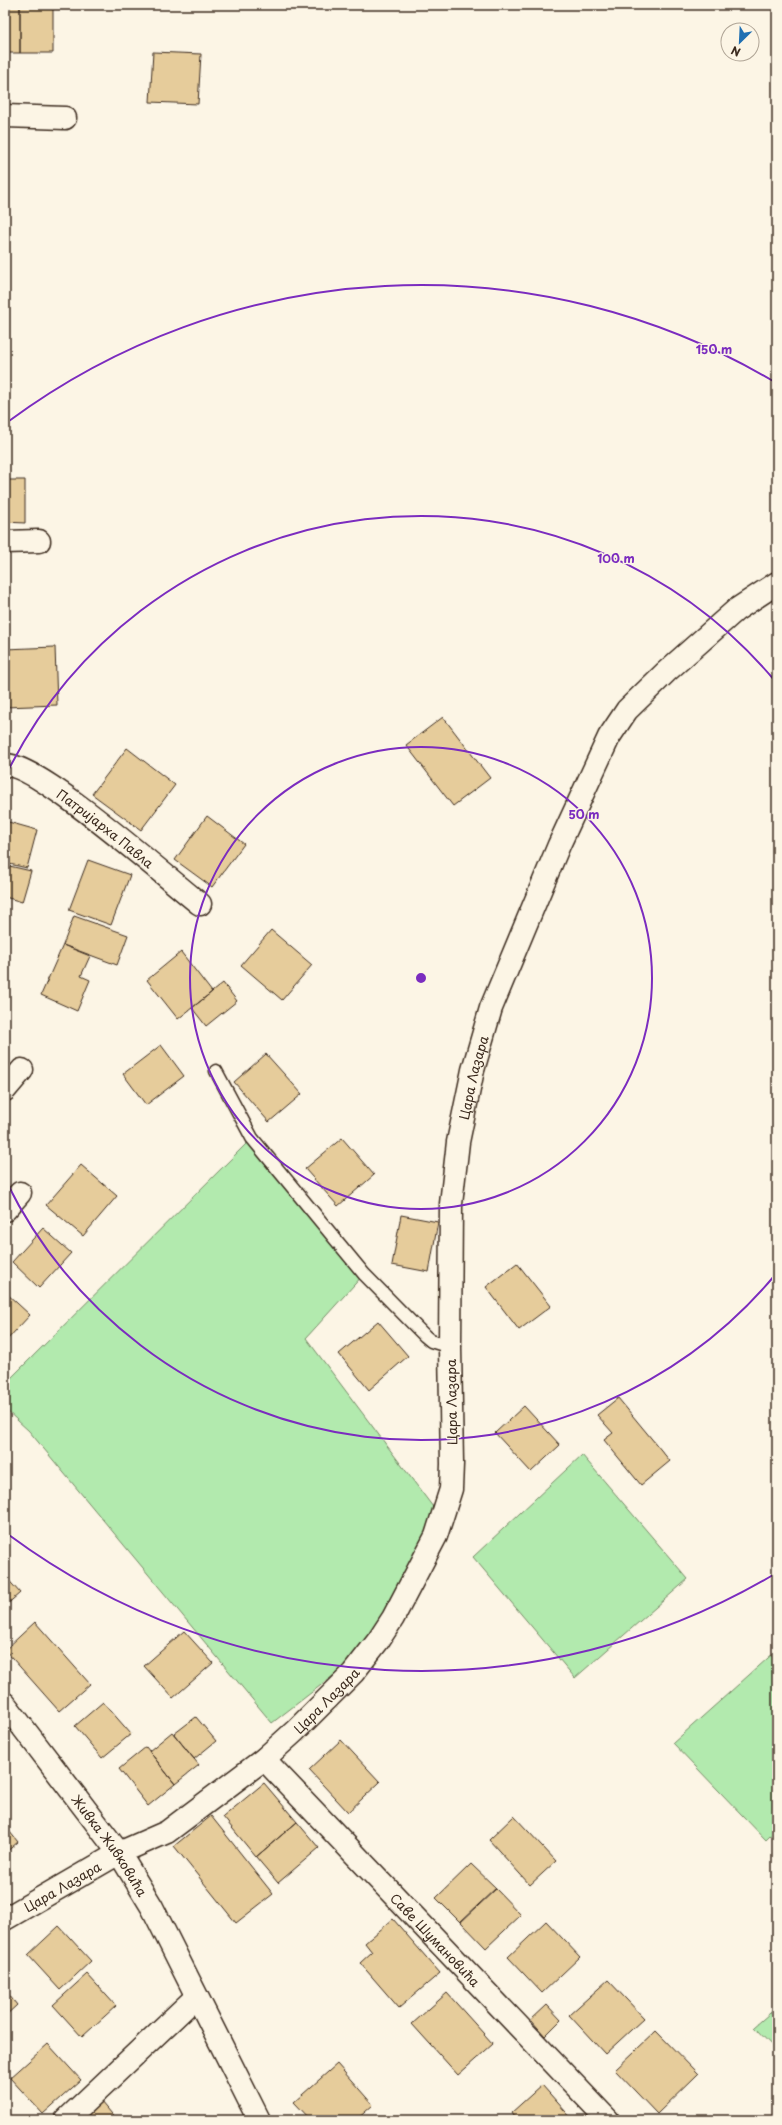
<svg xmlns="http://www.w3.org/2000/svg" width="782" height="2125" viewBox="0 0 782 2125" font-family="'Playpen Sans',sans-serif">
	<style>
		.grass { fill: #b2eaae; stroke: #768a66 }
		.building { fill: #e6cc9b; stroke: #3b2a1e }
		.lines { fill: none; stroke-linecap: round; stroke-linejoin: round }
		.lane-casing { stroke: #3b2a1e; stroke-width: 15 }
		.street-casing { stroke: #3b2a1e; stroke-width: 25 }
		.secondary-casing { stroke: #3b2a1e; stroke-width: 25 }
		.lane { stroke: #fcf5e5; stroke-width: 12 }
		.street { stroke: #fcf5e5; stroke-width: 22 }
		.secondary { stroke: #fcf5e5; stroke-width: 22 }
		.ring { fill: none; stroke: #7b2cbf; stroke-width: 2 }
		.labels { text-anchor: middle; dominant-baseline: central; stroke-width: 3; stroke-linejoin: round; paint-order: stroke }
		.street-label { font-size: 13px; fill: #3b2a1e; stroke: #fcf5e5 }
		.centre { fill: #7b2cbf; stroke: #fcf5e5; stroke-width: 2 }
		.ring-label { font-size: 12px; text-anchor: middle; font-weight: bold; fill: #7b2cbf; stroke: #fcf5e5; stroke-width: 3; stroke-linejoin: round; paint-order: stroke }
	</style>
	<rect width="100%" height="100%" fill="#fcf5e5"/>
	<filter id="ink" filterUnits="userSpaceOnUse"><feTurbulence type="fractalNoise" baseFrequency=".025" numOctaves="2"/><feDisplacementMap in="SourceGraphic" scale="8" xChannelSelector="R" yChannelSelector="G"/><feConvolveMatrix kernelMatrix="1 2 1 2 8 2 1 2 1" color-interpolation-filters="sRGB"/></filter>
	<g filter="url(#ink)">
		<path class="grass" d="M252 1138 364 1274 306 1338 442 1519 378 1641 272 1723 29 1431 5 1409V1384Z
			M582 1455 688 1579 575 1678 473 1557Z
			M777 1650V1829L766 1840 673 1743Z
			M777 2007V2051L754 2027Z"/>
		<path class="building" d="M5 5H20V53H5Z
			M20 5H53V53H20Z
			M153 52 201 54 198 104 150 102Z
			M5 480H25V523L5 522Z
			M55 647 57 705 5 707V649Z
			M443 717 490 778 453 806 406 745Z
			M127 748 175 785 141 830 92 794Z
			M207 816 244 844 212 887 175 860Z
			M5 821 37 830 27 868 5 863Z
			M88 860 130 875 111 925 69 910Z
			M5 865 31 871 22 902 5 897Z
			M74 916 128 935 117 965 63 945Z
			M271 930 312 965 282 1000 241 965Z
			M63 945 90 956 81 976 90 980 77 1011 41 995Z
			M181 952 212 992 178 1019 147 980Z
			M223 983 237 1001 206 1026 192 1008Z
			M161 1045 184 1076 146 1105 123 1074Z
			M266 1054 302 1094 269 1122 234 1082Z
			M342 1138 374 1175 338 1206 305 1169Z
			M81 1165 117 1196 83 1236 46 1205Z
			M401 1215 438 1222 429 1272 392 1265Z
			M43 1228 71 1253 39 1288 12 1262Z
			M517 1263 551 1306 519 1330 486 1287Z
			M5 1292 30 1315 5 1342Z
			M378 1321 408 1356 369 1390 339 1354Z
			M618 1398 670 1461 641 1485 604 1440 613 1433 597 1415Z
			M524 1406 560 1445 531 1472 495 1433Z
			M5 1576 20 1593 5 1606Z
			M35 1622 90 1684 59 1711 5 1650Z
			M184 1631 213 1663 173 1698 144 1666Z
			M103 1702 131 1734 102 1758 75 1726Z
			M196 1717 216 1741 194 1759 174 1734Z
			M172 1732 199 1765 175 1784 149 1751Z
			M341 1740 380 1782 348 1812 309 1770Z
			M146 1747 175 1784 148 1806 119 1769Z
			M264 1783 297 1822 256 1857 223 1817Z
			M211 1816 273 1894 236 1923 174 1846Z
			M514 1816 556 1861 530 1885 489 1840Z
			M297 1822 319 1848 278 1883 256 1857Z
			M5 1826 18 1842 5 1853Z
			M471 1864 496 1888 460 1922 436 1898Z
			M496 1889 521 1915 486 1948 461 1922Z
			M393 1919 440 1973 399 2008 360 1963 372 1952 365 1943Z
			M546 1921 580 1957 542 1993 508 1957Z
			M59 1926 91 1961 60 1990 28 1955Z
			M87 1974 116 2006 82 2037 53 2005Z
			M608 1980 644 2018 605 2054 569 2015Z
			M5 1990 17 2005 5 2016Z
			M447 1993 493 2044 458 2075 412 2024Z
			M547 2005 561 2020 545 2036 531 2020Z
			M656 2031 698 2074 657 2114 615 2070Z
			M48 2044 81 2080 43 2114 10 2078Z
			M337 2064 373 2105 356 2120H311L294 2102Z
			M542 2085 573 2120H516L511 2113Z
			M102 2102 117 2120H88L85 2116Z"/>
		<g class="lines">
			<defs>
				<path id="lane" d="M216 1071 252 1138 364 1274 425 1336 431 1341 450 1347"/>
				<g id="street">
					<path d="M5 116 65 118"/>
					<path d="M5 542 39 541"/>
					<path id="s1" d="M5 765C38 763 168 879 200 904"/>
					<path d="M5 1090 22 1070"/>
					<path d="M5 1210 20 1193"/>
					<path id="s2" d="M264 1759 608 2120"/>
					<path id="s3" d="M5 1919 119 1853 167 1832 264 1759 295 1731 353 1673 378 1641 393 1618 436 1536 451 1489 452 1464 450 1347 451 1204 458 1142 473 1070 491 1008 559 845 609 737 627 710 666 672 736 610 777 583"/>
					<path d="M66 2120 196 1997"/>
				</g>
				<g id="secondary">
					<path id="s4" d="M5 1704 119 1853 152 1907 259 2120"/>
				</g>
			</defs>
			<use href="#lane" class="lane-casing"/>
			<use href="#street" class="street-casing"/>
			<use href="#secondary" class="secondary-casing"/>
			<use href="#lane" class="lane"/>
			<use href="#street" class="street"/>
			<use href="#secondary" class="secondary"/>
		</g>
	</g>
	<g class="ring">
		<circle cx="421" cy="978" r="231"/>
		<path d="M775 1275A462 462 0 0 1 6 1181M6 775A462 462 0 0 1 775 681"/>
		<path d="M773 1575A693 693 0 0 1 9 1535M9 421A693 693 0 0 1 773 381"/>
	</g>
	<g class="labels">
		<g class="street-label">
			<text stroke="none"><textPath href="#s1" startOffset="120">Патријарха Павла</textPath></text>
			<text stroke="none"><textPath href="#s3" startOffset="1053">Цара Лазара</textPath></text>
			<text transform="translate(451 1402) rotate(-91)">Цара Лазара</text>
			<text stroke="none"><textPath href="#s3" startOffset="391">Цара Лазара</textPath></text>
			<text stroke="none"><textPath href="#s4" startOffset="176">Живка Живковића</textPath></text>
			<text stroke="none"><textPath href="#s3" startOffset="66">Цара Лазара</textPath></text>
			<text stroke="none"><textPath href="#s2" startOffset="249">Саве Шумановића</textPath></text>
		</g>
	</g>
	<circle cx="421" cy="978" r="6" class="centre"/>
	<g class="ring-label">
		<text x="714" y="354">150 m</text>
		<text x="616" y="563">100 m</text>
		<text x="584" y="819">50 m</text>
	</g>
	<rect width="782" height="2125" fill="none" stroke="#fcf5e5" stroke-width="20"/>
	<rect x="10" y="10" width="762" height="2105" fill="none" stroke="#3b2a1e" stroke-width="1.5" filter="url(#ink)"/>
	<g transform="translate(740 42) rotate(204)"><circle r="19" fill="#fcf5e5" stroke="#afa495"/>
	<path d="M0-3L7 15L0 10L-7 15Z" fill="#1f6fb2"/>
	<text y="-6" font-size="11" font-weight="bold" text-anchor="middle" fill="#3b2a1e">N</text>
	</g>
</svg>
